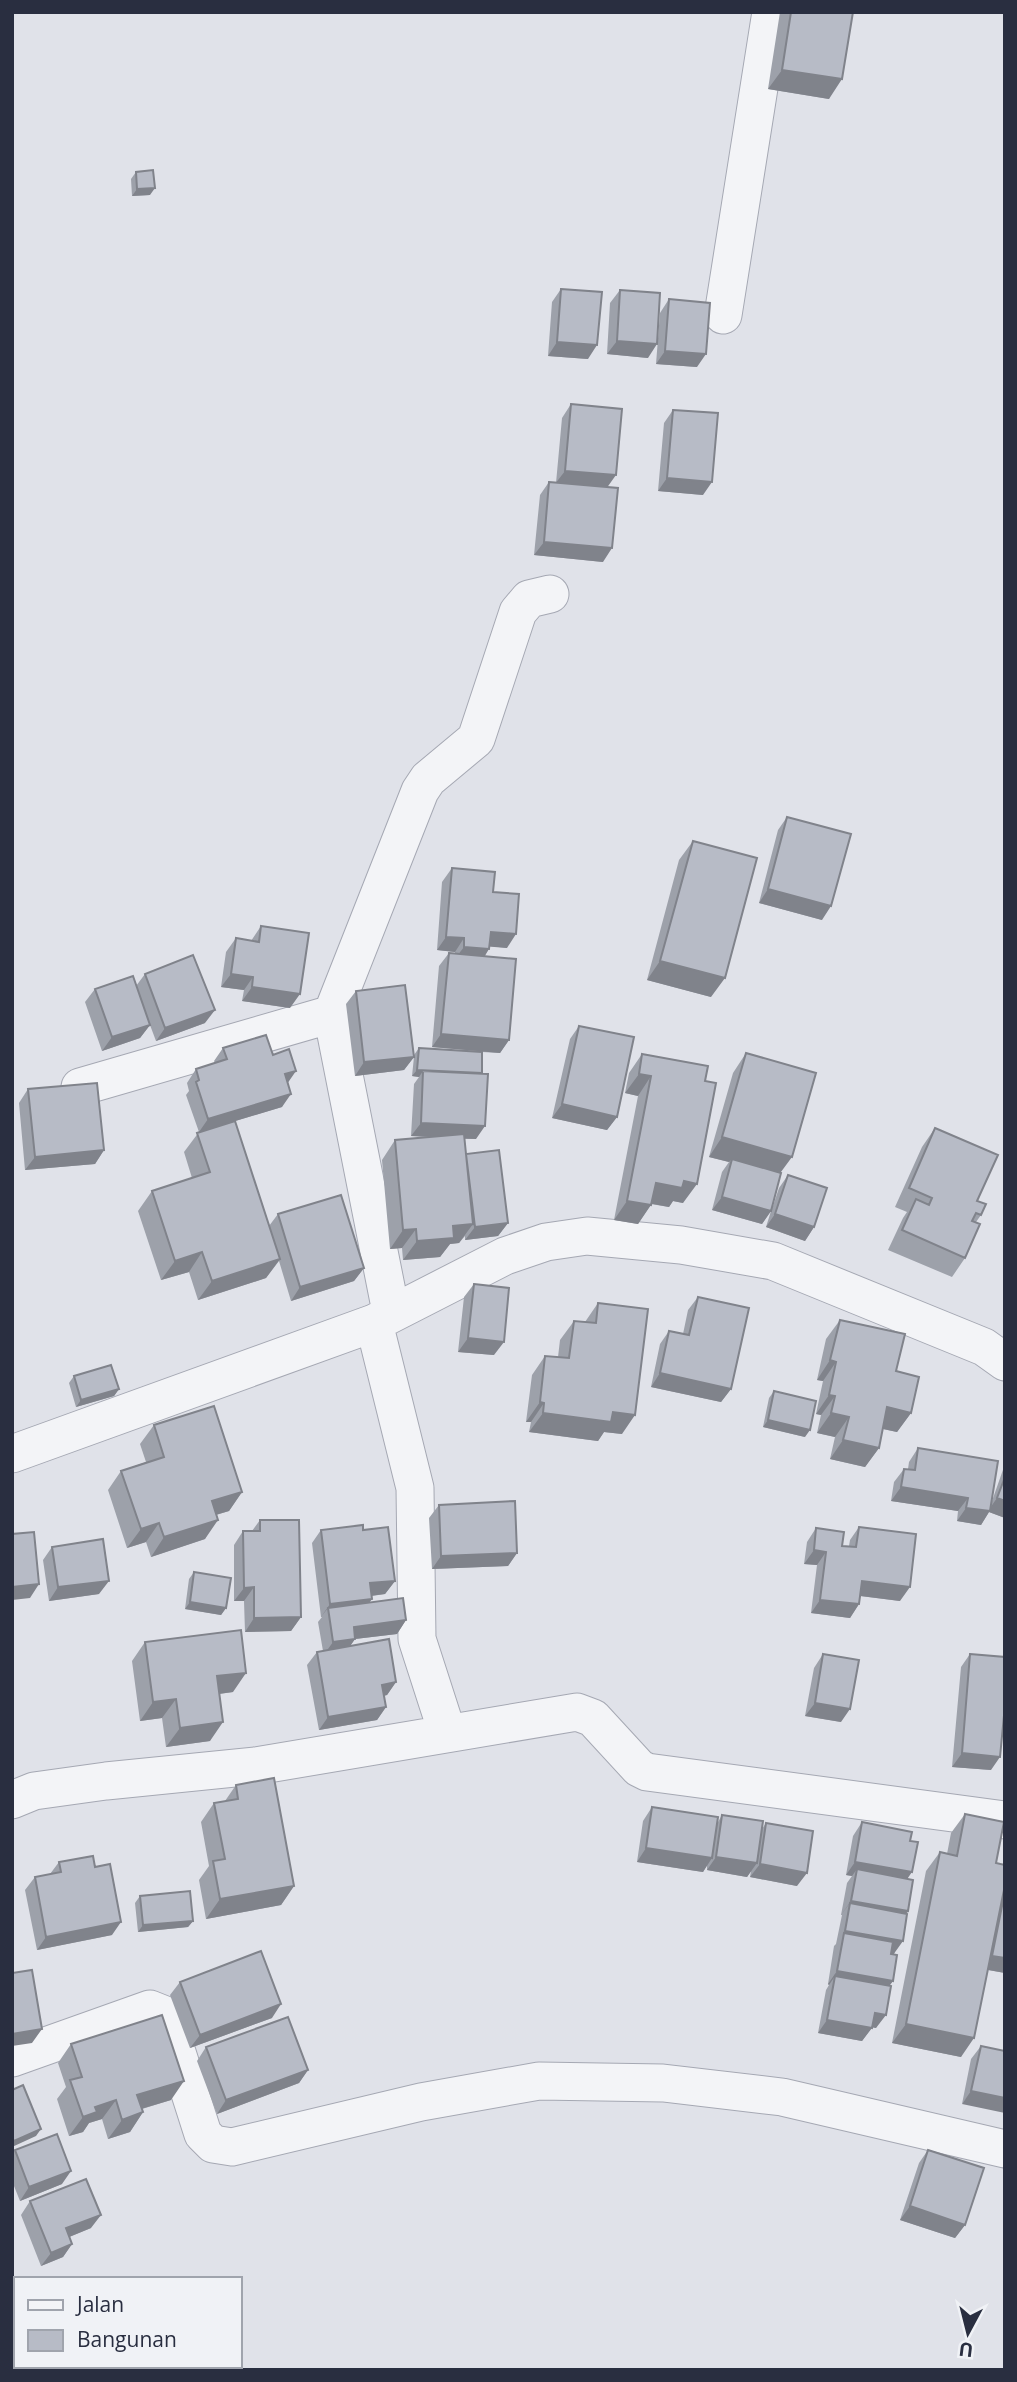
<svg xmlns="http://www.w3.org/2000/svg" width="1017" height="2382" viewBox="0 0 1017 2382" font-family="'Open Sans',sans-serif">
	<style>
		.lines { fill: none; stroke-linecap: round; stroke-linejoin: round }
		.minor-casing { stroke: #a5a8b3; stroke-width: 39 }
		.minor { stroke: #f3f4f7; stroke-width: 37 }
		.wall { fill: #9da1aa }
		.shaded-wall { fill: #80838b }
		.building { fill: #b7bbc6; stroke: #80838b; stroke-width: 2 }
	</style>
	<rect width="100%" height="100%" fill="#e0e2e9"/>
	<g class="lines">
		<defs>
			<path id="minor" d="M723 315 771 12
				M80 1087 332 1014
				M391 1312 332 1014 420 791 428 779 476 739 518 612 529 599 550 594
				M374 1323 415 1488 417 1639 447 1732
				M12 1454 374 1323 505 1256 546 1242 587 1236 681 1245 773 1261 984 1347 1005 1362
				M12 1800 34 1791 106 1781 256 1766 577 1712 593 1718 639 1768 647 1772 1005 1820
				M12 2058 150 2009 165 2015 203 2134 213 2144 232 2147 421 2102 539 2081 663 2083 782 2097 1005 2149"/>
		</defs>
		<use href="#minor" class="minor-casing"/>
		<use href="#minor" class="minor"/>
	</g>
	<path class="wall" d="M780 12H853L829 99 768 89Z
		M136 172 150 195 132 196 131 179Z
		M561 289 588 359 548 356 552 302Z
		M620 290 648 358 607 354 610 303Z
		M669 299 697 367 656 364 660 313Z
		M571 404 607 487 603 562 534 555 540 495 549 482 556 483 562 418Z
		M673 410 703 495 658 491 664 423Z
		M787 817 822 920 759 903 778 830Z
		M693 841 711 997 647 980 679 860Z
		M452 868 493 892 507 948 490 946 485 956 509 1040 500 1053 482 1052 476 1139H464L466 1154 508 1223 498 1236 465 1240V1236L459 1243 450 1244 440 1257 403 1260 402 1248 390 1249 382 1160 395 1140 431 1137 411 1136 414 1084 419 1077 412 1076 414 1057 404 1070 355 1076 346 1004 356 991 414 1055 419 1048 478 1051 432 1047 439 966 449 953H455V952L437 950 442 882Z
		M261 926 290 1008 242 1001 244 990 221 987 226 952 236 938 251 941Z
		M145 974 205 1023 156 1041 150 1025 140 1038 102 1051 85 1002 95 989 136 986Z
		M579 1026 617 1117 607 1130 552 1118 570 1039Z
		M223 1048 273 1055 288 1083 282 1107 235 1121 269 1226 278 1214 364 1268 354 1281 291 1301 279 1261 266 1278 198 1300 189 1272 161 1280 138 1211 152 1191 192 1178 184 1152 199 1132 186 1095 189 1091 187 1083 196 1069 215 1063 214 1061Z
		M746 1053 781 1172 772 1209 779 1188 788 1175 814 1227 805 1241 766 1227 771 1211 762 1224 712 1210 722 1172 729 1162 709 1157 733 1073Z
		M642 1054 708 1066 683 1203 673 1201 669 1207 651 1204 638 1224 614 1220 638 1096 625 1093 629 1073Z
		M28 1089 104 1150 95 1164 25 1170 19 1103Z
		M935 1128 981 1215 976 1222 965 1258 952 1277 888 1250 903 1218 907 1212 895 1207 922 1147Z
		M474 1284 494 1355 458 1352 464 1297Z
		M698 1297 731 1389 721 1402 651 1387 660 1344 669 1331 683 1334 688 1310Z
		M598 1303 622 1434 604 1432 598 1441 529 1432 531 1422H526L532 1375 545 1356 558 1357 560 1340 574 1321 585 1322Z
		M840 1320 896 1371 911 1413 897 1432 883 1429 879 1448 865 1467 830 1459 835 1437 817 1433 821 1415 816 1414 823 1381 817 1380 826 1339Z
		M74 1376 119 1389 114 1396 76 1407 69 1383Z
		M774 1391 805 1437 763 1427 769 1398Z
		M154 1425 242 1492 229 1511 216 1515 205 1539 151 1557 146 1542 127 1548 108 1490 121 1471 146 1462 140 1444Z
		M918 1448 992 1501 1005 1464V1518L989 1512 981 1525 957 1521 958 1511 891 1501 894 1482 904 1469H908L909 1462Z
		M439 1505 517 1553 508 1566 432 1569 429 1518Z
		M260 1520 301 1617 291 1631 245 1632 244 1601H234V1545L243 1531H252Z
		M859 1527 900 1601 860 1596 859 1604 850 1618 811 1613 817 1565 804 1564 807 1542 816 1528 842 1546H849L850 1540Z
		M321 1530H363L395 1581 385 1594 372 1596 369 1603 406 1620 397 1634 355 1639 350 1646 396 1682 387 1695 384 1696 386 1707 377 1720 319 1730 307 1665 317 1652 323 1651 318 1622 322 1617H321L312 1543Z
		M52 1547 99 1594 49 1601 43 1560Z
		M194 1572 226 1608 221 1615 185 1609 189 1579Z
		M145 1642 233 1692 219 1694 210 1741 166 1747 162 1718 140 1721 132 1661Z
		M823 1654 841 1722 805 1716 814 1668Z
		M970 1654 991 1770 952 1767 961 1667Z
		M236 1785 294 1886 281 1905 206 1919 199 1880 209 1866 201 1822 214 1803 225 1801Z
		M652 1807 718 1822 722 1815 762 1829 766 1823 797 1886 750 1877 751 1871 747 1877 707 1870V1865L703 1872 637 1862 643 1821Z
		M965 1814 996 1863 1005 1865V1973L988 1970 961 2057 892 2043 926 1871 940 1852 947 1854 951 1833Z
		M862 1822 910 1841 907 1879 908 1911 894 1954 893 1981 889 1986 876 2028 872 2027 862 2041 818 2033 826 1990 829 1985 828 1984 834 1946 836 1944 842 1915H841L847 1883 852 1876 846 1875 853 1836Z
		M59 1862 112 1935 37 1950 25 1890 35 1877 50 1874Z
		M140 1896 193 1921 188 1927 138 1932 135 1903Z
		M180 1982 272 2018 190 2048 170 1995Z
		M71 2044 171 2100 142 2109 143 2112 130 2132 108 2139 102 2119 89 2123 83 2132 69 2136 57 2099 66 2087 58 2063Z
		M981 2046 1005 2051 962 2104 971 2059Z
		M206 2047 308 2070 299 2083 217 2114 197 2061Z
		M15 2150 62 2184 20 2201 12 2181V2153Z
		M928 2150 965 2225 955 2238 900 2220 919 2163Z
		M30 2201 91 2228 69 2237 72 2244 63 2257 41 2266 21 2215Z"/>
	<path class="shaded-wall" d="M782 70 842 79 829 99 768 89Z
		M155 188 150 195 132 196 137 189Z
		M617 341 657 344 648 358 607 354Z
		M557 342 597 345 588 359 548 356Z
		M665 351 706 354 697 367 656 364Z
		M565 471 616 475 606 489 555 484Z
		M667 478 712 482 703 495 658 491Z
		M544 542 612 548 603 562 534 555Z
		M768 889 831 906 822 920 759 903Z
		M491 932 516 934 507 948 482 946Z
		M446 937 464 938 455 952 437 950Z
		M464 947 489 949 480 963 454 960Z
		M660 961 725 978 711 997 647 980Z
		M231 974 253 977 244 990 221 987Z
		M252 987 300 994 290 1008 242 1001Z
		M215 1010 205 1023 156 1041 165 1028Z
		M150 1025 140 1038 102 1051 112 1037Z
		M441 1034 509 1040 500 1053 432 1047Z
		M414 1057 404 1070 355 1076 364 1062Z
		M417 1070 482 1073 423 1071 419 1077 412 1076Z
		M296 1071 287 1084 285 1074Z
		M639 1074 651 1076 638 1096 625 1093Z
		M291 1094 282 1107 199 1132 208 1119Z
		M562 1104 617 1117 607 1130 552 1118Z
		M421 1123 485 1126 476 1139 411 1136Z
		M722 1137 792 1157 778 1176 732 1159 729 1162 709 1157Z
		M104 1150 95 1164 25 1170 35 1157Z
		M684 1181 697 1184 683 1203 673 1201 669 1207 642 1202 656 1183Z
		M722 1197 771 1211 762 1224 712 1210Z
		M627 1201 651 1205 638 1224 614 1220Z
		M775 1214 814 1227 805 1241 766 1227Z
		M508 1223 498 1236 465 1240 475 1227Z
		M473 1224 459 1243 450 1244 440 1257 403 1260 417 1241 453 1226Z
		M416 1229 402 1248 390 1249 403 1230Z
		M202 1252 189 1272 161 1280 175 1261Z
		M280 1259 266 1278 198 1300 212 1281Z
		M364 1268 354 1281 291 1301 300 1287Z
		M468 1338 504 1342 494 1355 458 1352Z
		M830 1360 836 1362 823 1381 817 1380Z
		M660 1373 731 1389 721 1402 651 1387Z
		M119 1389 114 1396 76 1407 81 1400Z
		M829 1395 835 1396 821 1415 816 1414Z
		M540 1402 544 1403 531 1422H526Z
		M887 1407 911 1413 897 1432 874 1427Z
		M613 1412 635 1415 622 1434 604 1432 598 1441 529 1432 543 1413Z
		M831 1413 849 1417 835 1437 817 1433Z
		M768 1420 810 1430 805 1437 763 1427Z
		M843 1440 879 1448 865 1467 830 1459Z
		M901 1487 968 1498 958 1511 891 1501Z
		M242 1492 229 1511 198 1520 212 1501Z
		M997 1498 1005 1501V1518L989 1512 981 1525 957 1521 966 1508 988 1511Z
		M218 1520 205 1539 151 1557 164 1537Z
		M159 1523 146 1542 127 1548 141 1529Z
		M814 1550 826 1552 817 1565 804 1564Z
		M517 1553 508 1566 432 1569 441 1556Z
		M109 1581 99 1594 49 1601 58 1587Z
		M395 1581 385 1594 361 1597 370 1583Z
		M862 1581 910 1587 900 1601 853 1595Z
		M39 1584 30 1598 12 1600V1587Z
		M254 1587 244 1601H234L244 1588Z
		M372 1599 363 1612 328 1608 321 1617 330 1604Z
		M820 1600 859 1604 850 1618 811 1613Z
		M190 1602 226 1608 221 1615 185 1609Z
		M301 1617 291 1631 245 1632 254 1618Z
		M406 1620 397 1634 355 1639 346 1652 323 1656 333 1642 354 1627Z
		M246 1673 233 1692 203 1696 217 1676Z
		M396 1682 387 1695 372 1698 382 1685Z
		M176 1699 162 1718 140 1721 153 1702Z
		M815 1703 850 1709 841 1722 805 1716Z
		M386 1707 377 1720 319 1730 328 1717Z
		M223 1722 210 1741 166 1747 180 1728Z
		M962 1753 1000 1757 991 1770 952 1767Z
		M646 1848 712 1858 703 1872 637 1862Z
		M716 1857 757 1863 747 1877 707 1870Z
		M855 1862 912 1872 903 1885 857 1869 852 1876 846 1875Z
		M760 1864 807 1873 797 1886 750 1877Z
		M294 1886 281 1905 206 1919 220 1899Z
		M851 1901 908 1911 898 1925 850 1903 841 1915Z
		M193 1921 188 1927 138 1932 143 1925Z
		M121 1922 112 1935 37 1950 46 1937Z
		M845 1931 903 1941 893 1955 844 1933Z
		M992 1956 1005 1958V1973L983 1969Z
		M837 1971 893 1981 883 1994 835 1976 829 1985 828 1984Z
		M281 2004 272 2018 190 2048 200 2035Z
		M875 2013 886 2015 876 2028 865 2026Z
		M827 2020 872 2028 862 2041 818 2033Z
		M906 2024 974 2038 961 2057 892 2043Z
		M42 2029 32 2043 12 2046V2034Z
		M308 2070 299 2083 217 2114 226 2100Z
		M184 2081 171 2100 124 2114 137 2095Z
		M971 2091 1005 2098V2113L962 2104Z
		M116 2100 102 2119 89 2123 83 2132 69 2136 83 2117 95 2107Z
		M143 2112 130 2132 108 2139 122 2120Z
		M41 2129 36 2136 12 2147V2144L14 2141Z
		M71 2171 62 2184 20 2201 29 2187Z
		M910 2206 965 2225 955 2238 900 2220Z
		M101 2215 91 2228 57 2242 66 2228Z
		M72 2244 63 2257 41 2266 51 2253Z"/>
	<path class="building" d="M791 12H853L842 79 782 70Z
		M153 170 155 188 137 189 136 172Z
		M561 289 602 292 597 345 557 342Z
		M620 290 660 293 657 344 617 341Z
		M669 299 710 303 706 354 665 351Z
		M571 404 622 409 616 475 565 471Z
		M673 410 718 413 712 482 667 478Z
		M549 482 618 488 612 548 544 542Z
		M787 817 851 834 831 906 768 889Z
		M693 841 757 858 725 978 660 961Z
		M452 868 495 872 493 892 519 894 516 934 491 932 489 949 464 947V938L446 937Z
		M261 926 309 933 300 994 252 987 253 977 231 974 236 938 259 942Z
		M449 953 516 959 509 1040 441 1034Z
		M193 955 215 1010 165 1028 145 974Z
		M133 976 150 1025 112 1037 95 989Z
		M405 985 414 1057 364 1062 356 991Z
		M579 1026 634 1037 617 1117 562 1104Z
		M266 1035 273 1055 289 1049 296 1071 285 1074 291 1094 208 1119 196 1082 199 1080 196 1069 227 1059 223 1048Z
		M419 1048 482 1052V1073L417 1070Z
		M746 1053 816 1073 792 1157 722 1137Z
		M642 1054 708 1066 705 1081 716 1083 697 1184 684 1181 682 1188 656 1183 651 1205 627 1201 651 1076 639 1074Z
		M423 1071 488 1074 485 1126 421 1123Z
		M97 1083 104 1150 35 1157 28 1089Z
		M235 1121 280 1259 212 1281 202 1252 175 1261 152 1191 210 1172 197 1133Z
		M935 1128 998 1155 977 1201 986 1204 981 1215 976 1213 972 1221 980 1224 965 1258 902 1230 916 1199 929 1205 932 1198 909 1188Z
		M464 1134 473 1224 453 1226 454 1238 417 1241 416 1229 403 1230 395 1140Z
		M499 1150 508 1223 475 1227 466 1154Z
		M732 1159 781 1173 771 1211 722 1197Z
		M788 1175 827 1188 814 1227 775 1214Z
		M341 1195 364 1268 300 1287 278 1214Z
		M474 1284 509 1288 504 1342 468 1338Z
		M698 1297 749 1308 731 1389 660 1373 669 1331 689 1335Z
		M598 1303 648 1309 635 1415 613 1412 611 1422 543 1413 544 1403 540 1402 545 1356 569 1358 574 1321 596 1323Z
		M840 1320 905 1334 896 1371 919 1377 911 1413 887 1407 879 1448 843 1440 849 1417 831 1413 835 1396 829 1395 836 1362 830 1360Z
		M111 1365 119 1389 81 1400 74 1376Z
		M774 1391 816 1401 810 1430 768 1420Z
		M214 1406 242 1492 212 1501 218 1520 164 1537 159 1523 141 1529 121 1471 164 1457 154 1425Z
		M918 1448 998 1461 990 1511 966 1508 968 1498 901 1487 904 1469 915 1470Z
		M1005 1477V1501L997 1498Z
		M515 1501 517 1553 441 1556 439 1505Z
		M260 1520H299L301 1617 254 1618V1587L244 1588 243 1531H260Z
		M363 1525V1530L388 1527 395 1581 370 1583 372 1599 330 1604 321 1530Z
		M859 1527 916 1534 910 1587 862 1581 859 1604 820 1600 826 1552 814 1550 816 1528 844 1532 842 1546 856 1547Z
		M34 1532 39 1584 12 1587V1534Z
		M103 1539 109 1581 58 1587 52 1547Z
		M194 1572 231 1578 226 1608 190 1602Z
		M403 1598 406 1620 354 1627 355 1639 333 1642 328 1608Z
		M241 1630 246 1673 217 1676 223 1722 180 1728 176 1699 153 1702 145 1642Z
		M389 1639 396 1682 382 1685 386 1707 328 1717 317 1652Z
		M823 1654 859 1660 850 1709 815 1703Z
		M970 1654 1005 1657V1705L1000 1757 962 1753Z
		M274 1778 294 1886 220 1899 213 1861 225 1859 214 1803 238 1799 236 1785Z
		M652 1807 718 1817 712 1858 646 1848Z
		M965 1814 1004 1822 996 1863 1005 1865V1885L974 2038 906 2024 940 1852 957 1856Z
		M722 1815 763 1821 757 1863 716 1857Z
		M862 1822 912 1832 910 1841 918 1842 912 1872 855 1862Z
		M766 1823 813 1831 807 1873 760 1864Z
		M93 1856 95 1867 110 1864 121 1922 46 1937 35 1877 61 1872 59 1862Z
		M857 1869 913 1880 908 1911 851 1901Z
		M190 1891 193 1921 143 1925 140 1896Z
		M1005 1891V1958L992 1956Z
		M850 1903 907 1914 903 1941 845 1931Z
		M844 1933 893 1942 891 1954 897 1955 893 1981 837 1971Z
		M261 1951 281 2004 200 2035 180 1982Z
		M32 1970 42 2029 12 2034V1973Z
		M835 1976 891 1986 886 2015 875 2013 872 2028 827 2020Z
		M162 2015 184 2081 137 2095 143 2112 122 2120 116 2100 95 2107 97 2112 83 2117 70 2080 82 2077 71 2044Z
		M288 2017 308 2070 226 2100 206 2047Z
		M981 2046 1005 2051V2098L971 2091Z
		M23 2085 41 2129 14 2141 12 2138V2090Z
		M57 2134 71 2171 29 2187 15 2150Z
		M928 2150 984 2168 965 2225 910 2206Z
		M86 2179 101 2215 66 2228 72 2244 51 2253 30 2201Z"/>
	<rect width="1017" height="2382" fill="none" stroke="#292e40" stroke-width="28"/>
	<rect x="14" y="2277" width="228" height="91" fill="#f0f2f6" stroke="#a0a4ad" stroke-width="2"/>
	<rect x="28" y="2300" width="35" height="10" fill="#f3f4f7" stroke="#a0a4ad" stroke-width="2"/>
	<text x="77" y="2312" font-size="21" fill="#292e40">Jalan</text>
	<rect x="28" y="2330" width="35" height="21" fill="#b7bbc6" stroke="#a0a4ad" stroke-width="2"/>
	<text x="77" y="2347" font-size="21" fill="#292e40">Bangunan</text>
	<g transform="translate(968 2333) rotate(187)" stroke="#f0f2f6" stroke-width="5" paint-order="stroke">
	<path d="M0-5L12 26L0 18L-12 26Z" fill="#292e40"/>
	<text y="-10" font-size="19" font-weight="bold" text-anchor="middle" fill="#292e40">U</text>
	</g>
</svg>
